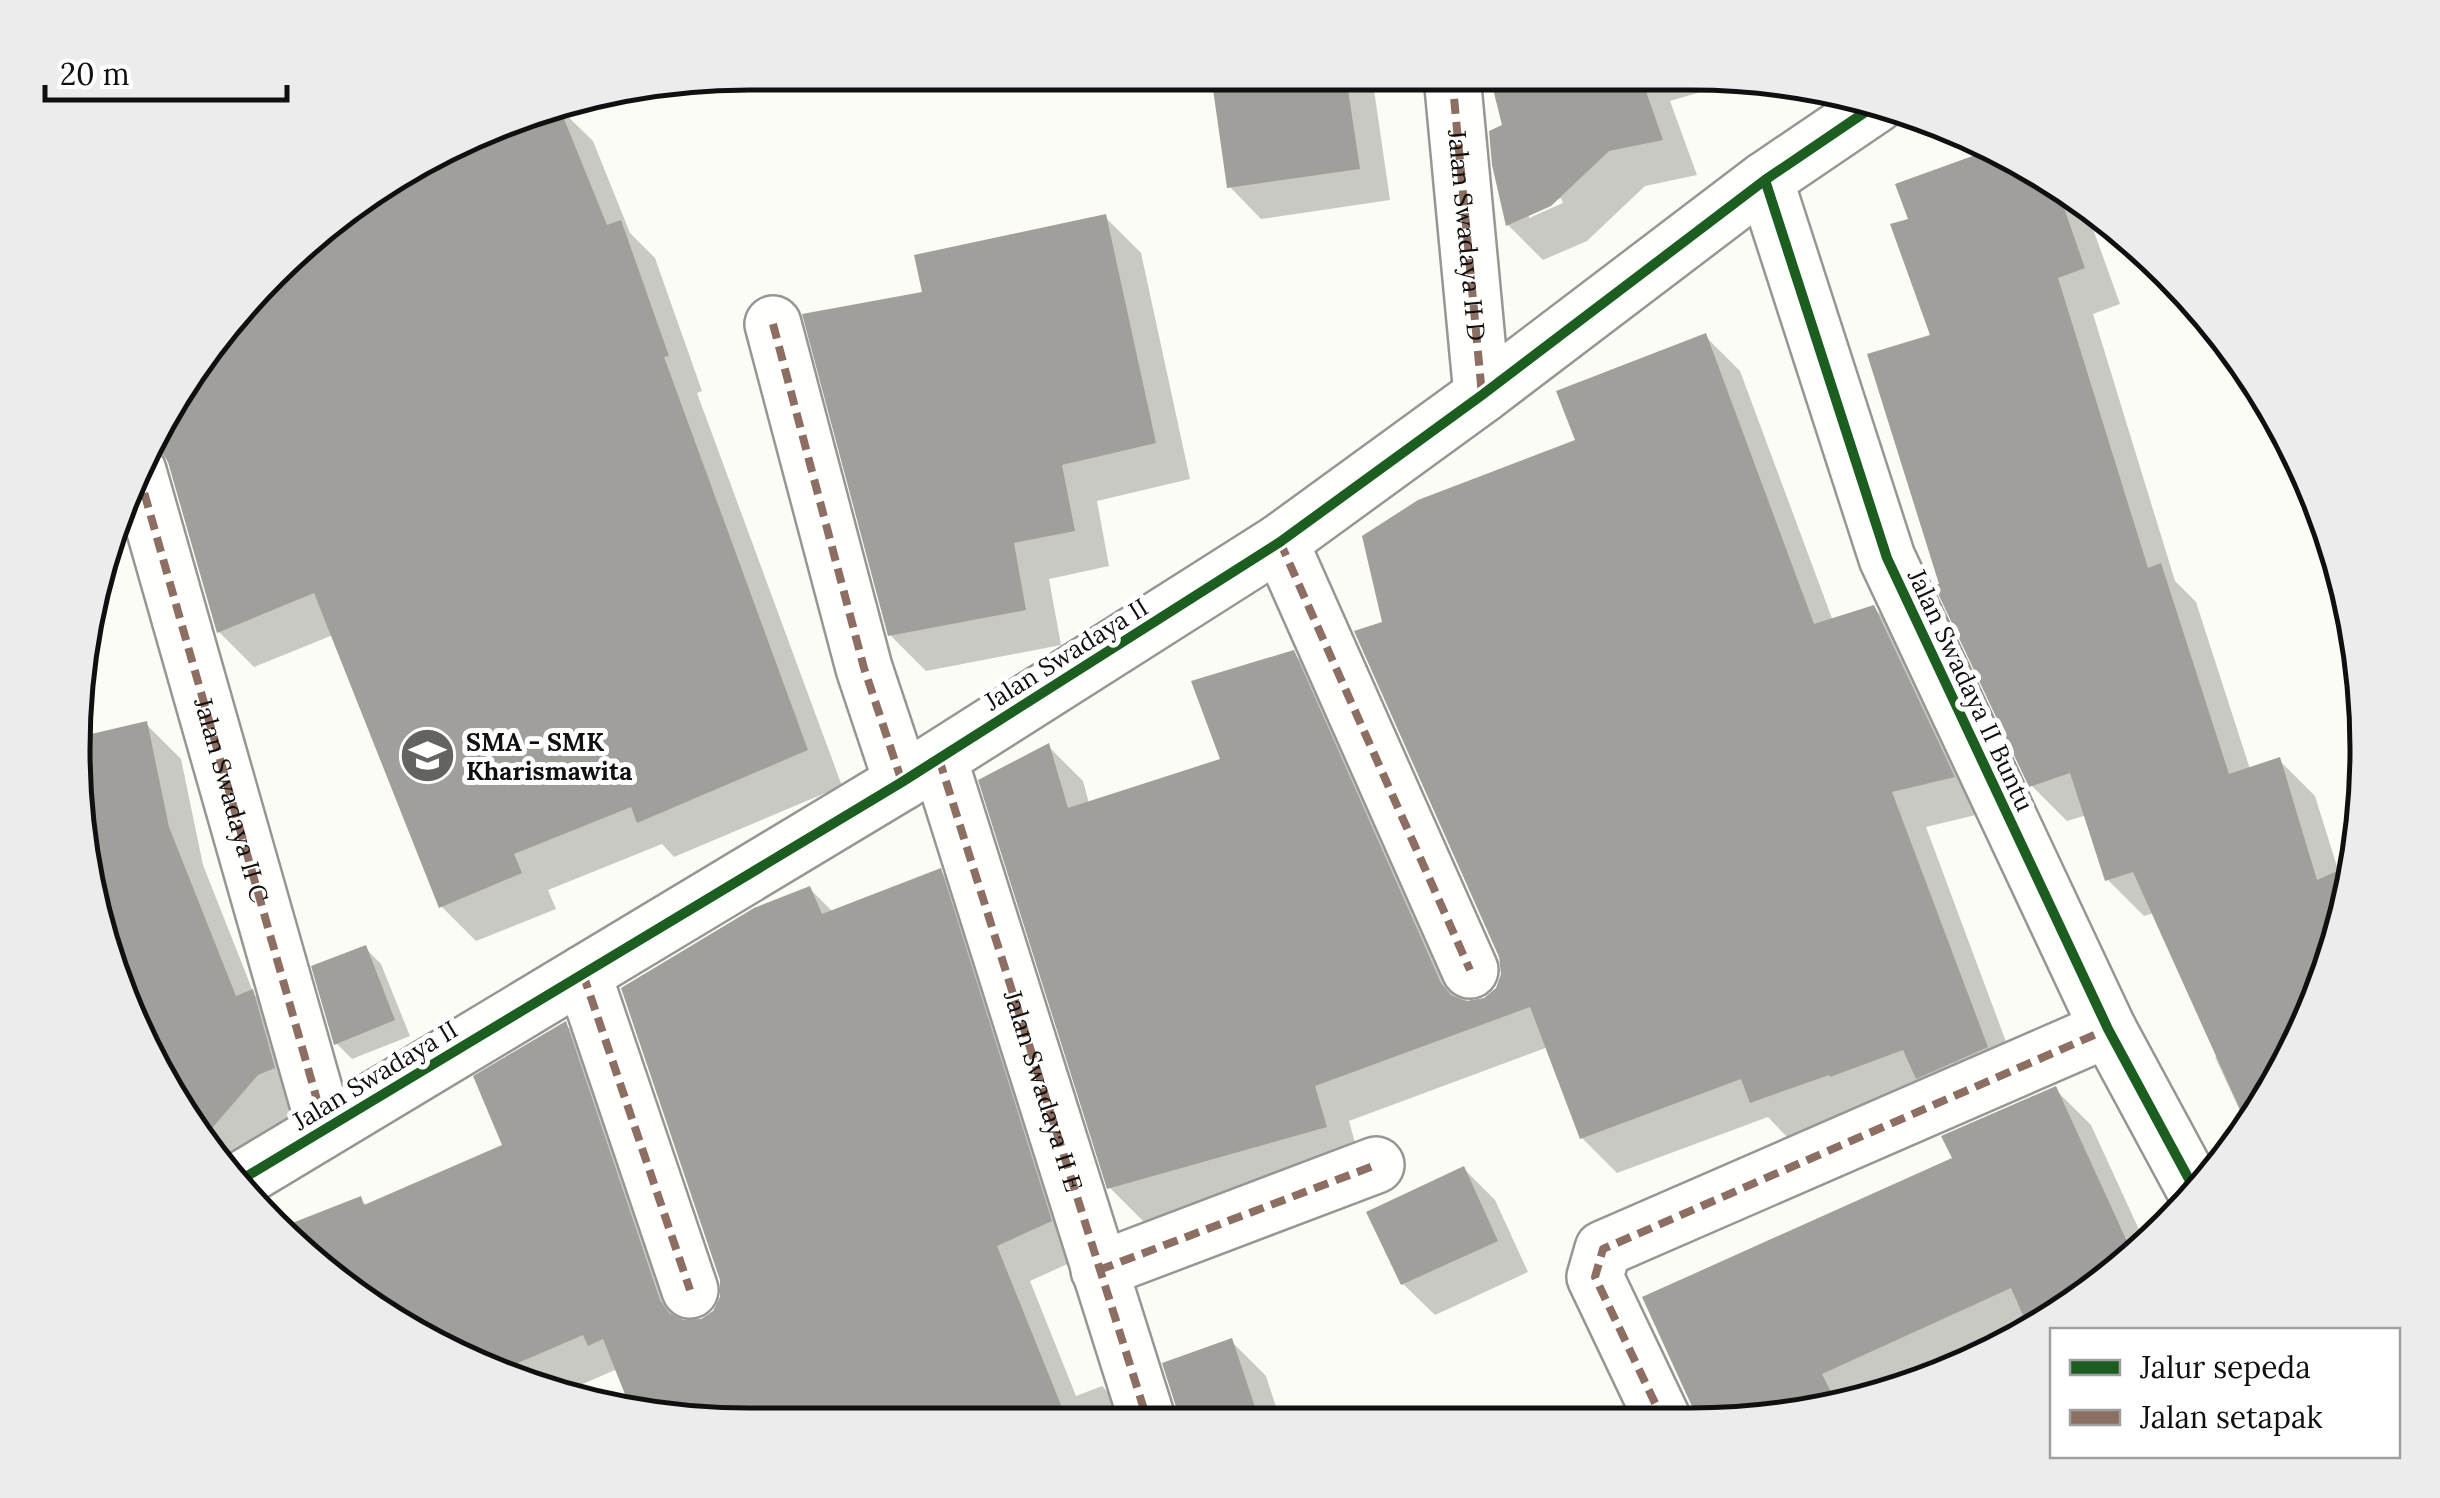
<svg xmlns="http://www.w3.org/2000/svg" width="2440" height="1498" viewBox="0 0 2440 1498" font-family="Lora,serif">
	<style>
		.shadow { fill: #0003; fill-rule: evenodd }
		.building { fill: #a09f9b }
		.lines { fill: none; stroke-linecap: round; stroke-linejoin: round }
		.street-casing { stroke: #969694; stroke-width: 60 }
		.street { stroke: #fffffe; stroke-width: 55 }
		.quiet { stroke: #8d6e63; stroke-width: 8; stroke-dasharray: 15 8; stroke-linecap: butt }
		.cycleway-casing { stroke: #fff; stroke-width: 16 }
		.cycleway { stroke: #1b5e20; stroke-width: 10 }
		.labels { text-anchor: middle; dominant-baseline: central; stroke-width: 10; stroke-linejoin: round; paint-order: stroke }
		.street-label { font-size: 25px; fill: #101010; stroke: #fff }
		.poi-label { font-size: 25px; font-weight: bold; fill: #101010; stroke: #fff; text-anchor: start }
		.rim { fill: none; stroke: #101010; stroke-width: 5 }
	</style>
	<rect width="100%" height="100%" fill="#fcfcf6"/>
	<path class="shadow" d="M1213 75 1372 76 1390 200 1261 219 1230 187Z
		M1492 77 1749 78 1670 101 1697 175 1645 186 1587 241 1543 260 1508 225 1505 127ZM1561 198 1563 203 1529 218V213Z
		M557 106 593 141 630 233 655 258 702 391 697 393 842 786 674 857 662 844 548 890 556 909 476 941 441 906 333 635 254 667 219 632 187 490 160 426 187 373 338 212 491 130 493 133Z
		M1995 150 2083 201 2120 304 2093 314 2175 581 2196 602 2250 769 2279 760 2315 796 2339 873 2298 1048 2248 1128 2215 1057 2219 1056 2154 913 2144 916 2108 880 2087 815 2067 821 2031 785 1942 586 1933 336 1911 220 1899 185Z
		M1105 217 1141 253 1190 479 1097 501 1109 566 1049 579 1061 645 926 671 890 635 924 294Z
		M1705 336 1740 371 1833 621 1874 608 1909 643 1988 812 1926 827 2021 1082 1866 1109 1787 1137 1768 1117 1617 1173 1582 1138 1548 1047 1349 1121 1360 1161 1144 1222 1109 1187 1048 746 1083 781 1089 803 1223 760 1293 653 1328 688 1468 1003 1485 1000 1498 989 1503 975 1501 957 1385 624 1578 441Z
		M77 720 82 738 146 724 181 759 203 865 254 994 288 1028 293 1110 236 1177 188 1127 108 966 73 748Z
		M940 871 974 905 1085 1256 1030 1281 1076 1396 1102 1386 1137 1422 661 1420 615 1370 562 1393 491 1374 338 1286 284 1229 360 1199 367 1206 506 1147 565 1024 600 1058 689 1322H702L715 1313 723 1298 810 889 834 913Z
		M365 948 381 964 410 1036 352 1059 336 1043Z
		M2055 1089 2091 1125 2147 1247 2137 1258 2029 1335 1908 1390 1736 1424H1703L1955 1160Z
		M1464 1169 1495 1200 1528 1272 1435 1315 1403 1284Z
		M1231 1341 1266 1376 1281 1422H1181Z"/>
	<path class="building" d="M1211 75 1346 76 1360 169 1227 188Z
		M1490 77H1641L1663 140 1609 151 1551 206 1506 226 1492 165 1489 131 1502 125Z
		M558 104 607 225 621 220 669 356 664 357 808 750 637 823 631 807 514 854 522 873 439 908 314 593 217 633 168 462 160 449 152 444 187 373 338 212 486 133Z
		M1992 149 2056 185 2085 268 2058 278 2148 568 2161 563 2229 774 2280 757 2317 880 2355 863 2345 924 2298 1048 2248 1127 2133 872 2105 881 2070 773 2029 787 1934 585 1939 584 1867 354 1930 335 1890 224 1908 219 1895 184Z
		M1106 214 1156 443 1062 465 1075 531 1014 543 1026 610 888 636 802 314 922 292 914 255Z
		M1706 333 1814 624 1874 605 1955 777 1892 792 1988 1047 1916 1079 1903 1050 1830 1077 1829 1075 1750 1103 1741 1079 1580 1139 1530 1007 1315 1086 1327 1127 1107 1189 978 780 1049 743 1068 808 1220 759 1191 681 1294 650 1441 983 1451 995 1466 1001 1484 998 1496 988 1501 974 1499 957 1354 631 1382 622 1362 536 1418 500 1575 440 1556 391Z
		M147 721 169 827 236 996 253 989 275 1068 258 1075 201 1141 187 1125 108 966 72 748 74 738Z
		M941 868 1052 1221 997 1246 1061 1405 1023 1421 661 1420 632 1412 603 1339 588 1346 583 1335 499 1371H485L338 1286 282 1227 361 1196 364 1205 502 1145 473 1076 566 1021 660 1300 669 1313 683 1320 701 1319 713 1311 720 1297V1280L621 988 754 908 810 886 822 914Z
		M366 945 395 1020 334 1045 311 966Z
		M2056 1086 2135 1259 2086 1294 2026 1322 2011 1288 1822 1374 1837 1404 1736 1424H1700L1642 1297 1952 1158 1941 1136Z
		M1464 1166 1498 1241 1401 1285 1366 1212Z
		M1232 1338 1260 1422H1178V1413L1162 1363Z"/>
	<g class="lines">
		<defs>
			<g id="street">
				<path d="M1452 76 1482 395"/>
				<path d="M1765 180 1887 558 2108 1029 2197 1194"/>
				<path d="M773 324 864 668 902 782"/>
				<path id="s1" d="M138 471 325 1128"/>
				<path d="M1280 542 1470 970"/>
				<path id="s2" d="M939 759 1148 1422"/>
				<path d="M583 974 690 1290"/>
				<path d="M239 1181 902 782 1280 542 1482 395 1765 180 1877 104"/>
				<path d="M1099 1270 1376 1165"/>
				<path d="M1665 1424 1595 1277 1603 1249 2108 1029"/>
			</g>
		</defs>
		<use href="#street" class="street-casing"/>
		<use href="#street" class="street"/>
		<g class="quiet">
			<path id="s3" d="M1452 76 1482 395"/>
			<path d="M773 324 864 668 902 782"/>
			<path d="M138 471 325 1128"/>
			<path d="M1280 542 1470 970"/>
			<path d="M939 759 1148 1422"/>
			<path d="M583 974 690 1290"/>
			<path d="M1099 1270 1376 1165"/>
			<path d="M1665 1424 1595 1277 1603 1249 2108 1029 2111 1036"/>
		</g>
		<defs>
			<path id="cycleway" d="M1765 180 1887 558 2108 1029 2197 1194
				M239 1181 902 782 1280 542 1482 395 1765 180 1877 104"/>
		</defs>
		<use href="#cycleway" class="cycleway-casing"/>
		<use href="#cycleway" class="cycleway"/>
	</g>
	<defs>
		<symbol id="school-disc" viewBox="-11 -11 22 22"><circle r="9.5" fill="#636360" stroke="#fff"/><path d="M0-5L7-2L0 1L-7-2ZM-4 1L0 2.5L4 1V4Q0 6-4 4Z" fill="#fff"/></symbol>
	</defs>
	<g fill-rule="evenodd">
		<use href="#school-disc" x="396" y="724" width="63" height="63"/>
	</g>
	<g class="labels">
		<g class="street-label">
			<text stroke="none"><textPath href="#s3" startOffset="160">Jalan Swadaya II D</textPath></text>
			<text transform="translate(1066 654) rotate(-32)">Jalan Swadaya II</text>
			<text transform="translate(1971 690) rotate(65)">Jalan Swadaya II Buntu</text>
			<text stroke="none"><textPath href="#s1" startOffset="342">Jalan Swadaya II C</textPath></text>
			<text transform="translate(375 1075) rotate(-31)">Jalan Swadaya II</text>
			<text stroke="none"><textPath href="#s2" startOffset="348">Jalan Swadaya II E</textPath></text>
		</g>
		<g class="poi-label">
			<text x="466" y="742">SMA - SMK<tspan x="466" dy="29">Kharismawita</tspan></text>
		</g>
	</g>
	<path d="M0 0H2440V1498H0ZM749 90H1691A659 659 0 0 1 2350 749V749A659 659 0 0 1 1691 1408H749A659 659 0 0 1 90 749V749A659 659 0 0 1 749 90Z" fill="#ececec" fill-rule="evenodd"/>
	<path class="rim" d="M749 90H1691A659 659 0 0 1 2350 749V749A659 659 0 0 1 1691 1408H749A659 659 0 0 1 90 749V749A659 659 0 0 1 749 90Z"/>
	<rect x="2050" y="1328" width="350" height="130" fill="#ffffff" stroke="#9f9f9f" stroke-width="2.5"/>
	<rect x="2070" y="1360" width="50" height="15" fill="#1b5e20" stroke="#9f9f9f" stroke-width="2.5"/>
	<text x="2140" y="1378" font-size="30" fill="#101010">Jalur sepeda</text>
	<rect x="2070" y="1410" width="50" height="15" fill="#8d6e63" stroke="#9f9f9f" stroke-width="2.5"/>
	<text x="2140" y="1428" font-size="30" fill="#101010">Jalan setapak</text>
	<path d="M45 85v15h242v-15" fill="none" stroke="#101010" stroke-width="5"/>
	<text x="60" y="85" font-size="30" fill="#101010" stroke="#ffffff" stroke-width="8" paint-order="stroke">20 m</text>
</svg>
